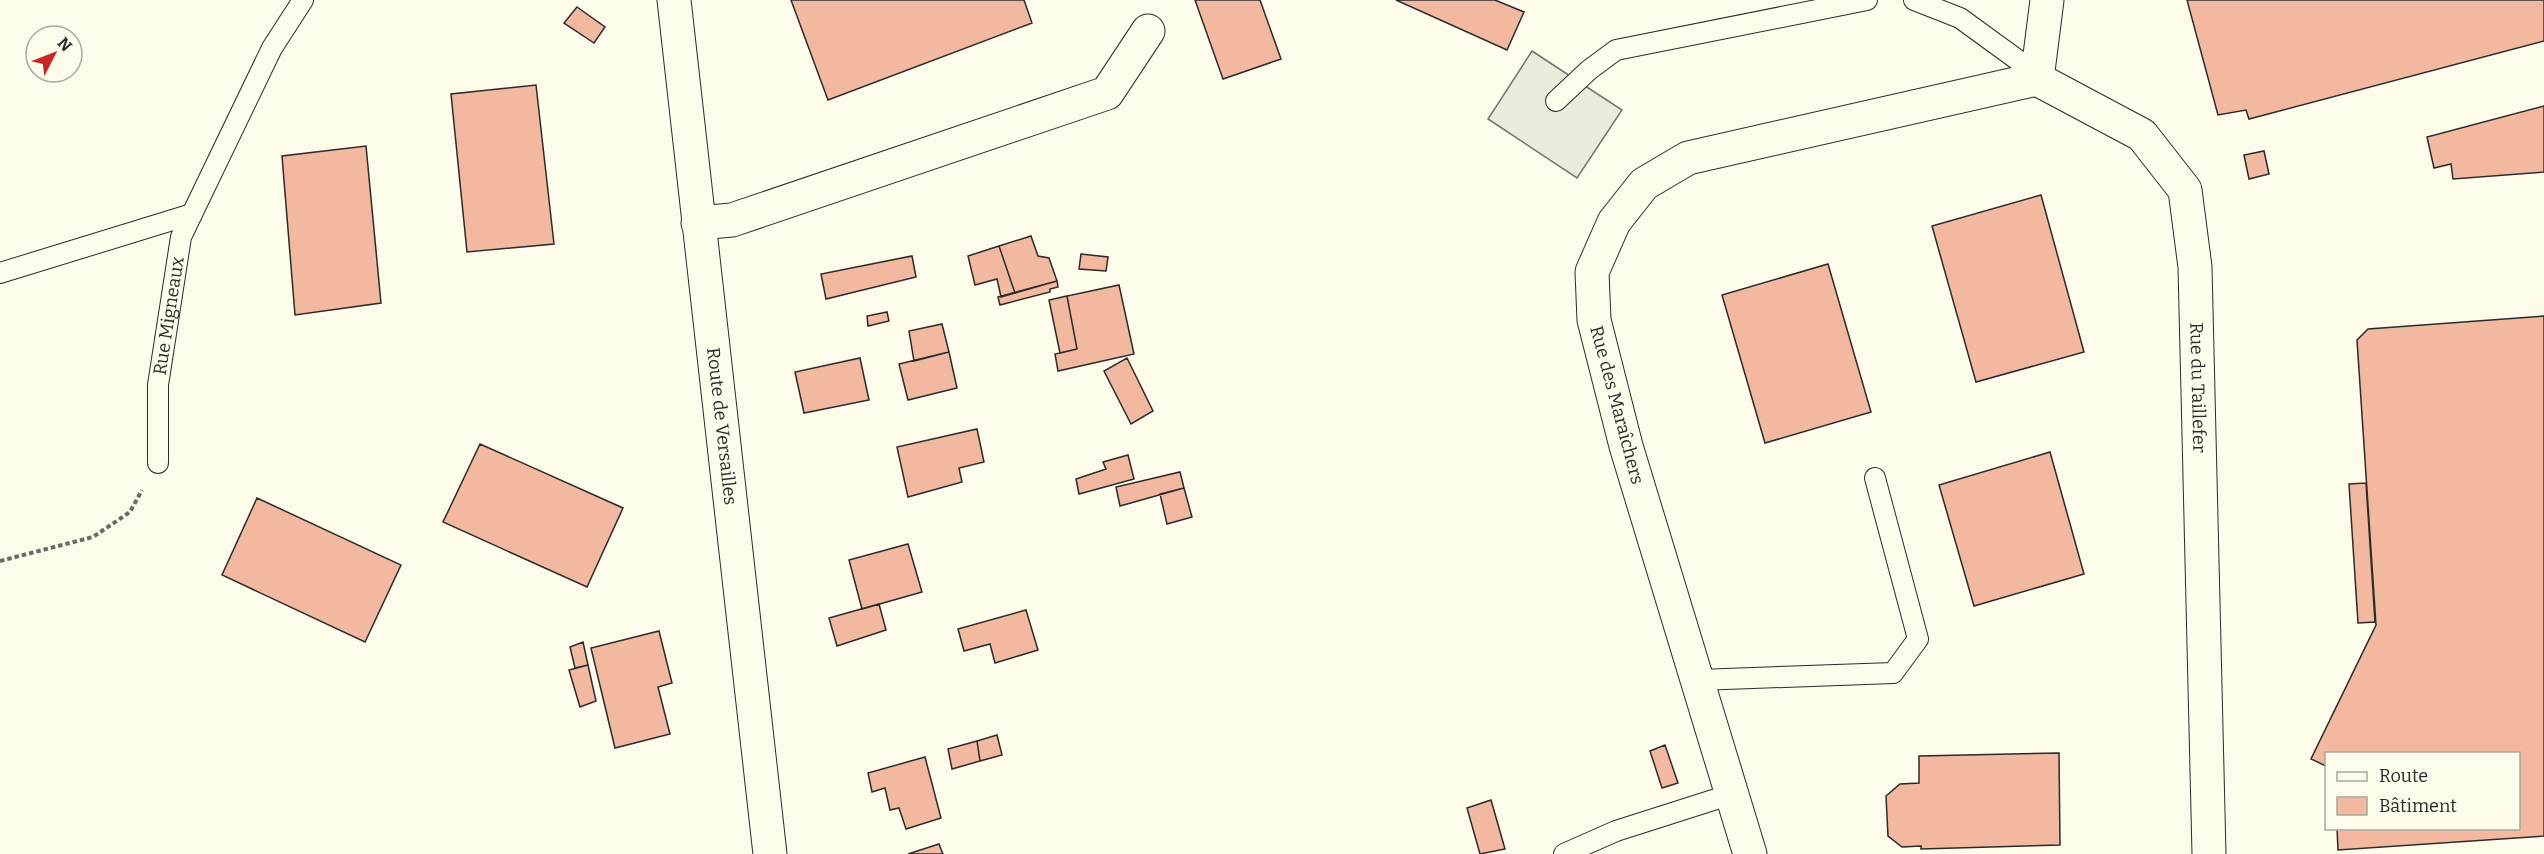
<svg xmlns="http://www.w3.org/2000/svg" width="2544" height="854" viewBox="0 0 2544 854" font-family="Bitter,serif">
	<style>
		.parking { fill: #eceadb; stroke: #74746e; stroke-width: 1.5 }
		.building { fill: #f2b8a0; stroke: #2b2b2b; stroke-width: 1.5 }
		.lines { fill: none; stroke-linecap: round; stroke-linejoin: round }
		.service-casing { stroke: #2b2b2b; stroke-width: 22 }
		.minor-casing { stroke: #2b2b2b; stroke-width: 35 }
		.secondary-casing { stroke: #2b2b2b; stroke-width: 35 }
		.path { stroke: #6a6964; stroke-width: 4; stroke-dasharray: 4.5 3; stroke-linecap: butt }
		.service { stroke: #fdfbea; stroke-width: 20 }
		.minor { stroke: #fdfbea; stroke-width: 33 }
		.secondary { stroke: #fdfbea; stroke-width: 33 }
		.labels { text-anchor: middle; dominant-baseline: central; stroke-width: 4.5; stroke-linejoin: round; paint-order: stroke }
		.street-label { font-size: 18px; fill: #2b2b2b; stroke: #fdfbea }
	</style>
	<rect width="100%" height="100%" fill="#fdfbea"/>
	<path class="parking" d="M1532 51 1622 110 1577 178 1488 119Z"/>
	<path class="building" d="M791 0H1024L1032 23 828 100Z
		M1195 0H1260L1281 59 1223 79Z
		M1396 0H1495L1524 12 1507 50Z
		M2187 0H2544V41L2249 119 2246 110 2218 115Z
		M577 7 605 27 594 43 564 23Z
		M536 85 554 244 467 252 451 94Z
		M2544 106V172L2453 179 2451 164 2434 168 2427 137Z
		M366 146 381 303 295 315 282 156Z
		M2264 151 2269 174 2249 179 2244 155Z
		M2041 195 2084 352 1976 382 1932 226Z
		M1031 236 1038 256 1049 258 1057 281 1015 293 999 246Z
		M999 246 1015 293 1001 297 997 279 975 285 968 256Z
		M1081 254 1108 257 1106 271 1079 269Z
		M912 256 916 277 826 299 821 274Z
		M1828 264 1871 412 1765 443 1722 295Z
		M1057 281 1058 287 1050 289V292L1000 305 998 297Z
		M1119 285 1134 354 1058 371 1055 354 1077 349 1067 296Z
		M1067 296 1077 349 1060 353 1049 300Z
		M887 312 889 321 868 326 867 316Z
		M2544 316V836L2338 850 2337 828H2518V754H2326V766L2311 759 2376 625 2357 340 2368 329Z
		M942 324 949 352 914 361 909 331Z
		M949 352 957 388 908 400 899 364Z
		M860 358 869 400 804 413 795 372Z
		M1127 358 1153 411 1131 424 1104 371Z
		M977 429 984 462 959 468 962 482 908 497 897 447Z
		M480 444 623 508 587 587 443 522Z
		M2050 452 2084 574 1974 606 1939 485Z
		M1128 455 1134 479 1079 494 1076 479 1106 469 1103 462Z
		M1180 472 1184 488 1120 506 1116 487Z
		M2366 483 2375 622 2358 623 2349 484Z
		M1184 488 1192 517 1167 524 1160 494Z
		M257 498 401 565 365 642 222 575Z
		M908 544 922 592 862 609 849 560Z
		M879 604 886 630 837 646 829 618Z
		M1026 610 1038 650 995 663 990 644 964 651 958 629Z
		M659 631 672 683 658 687 670 734 615 748 591 648Z
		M583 642 588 665 575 668 570 647Z
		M588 665 596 701 580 707 569 670Z
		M997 735 1002 755 980 761 977 741Z
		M977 741 980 761 952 769 948 749Z
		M1665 745 1678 783 1662 788 1650 751Z
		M2059 753 2060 845 1921 849V846L1902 847 1888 836 1886 796 1900 784 1919 783V756Z
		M925 757 941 818 906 829 899 808 890 810 885 788 872 792 868 773Z
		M1491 800 1505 849 1480 854 1467 808Z
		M939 844 943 854H908Z"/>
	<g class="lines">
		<defs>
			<g id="service">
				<path d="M1914 0 1960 18 2037 74"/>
				<path d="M1556 101 1589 70 1616 50 1867 0"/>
				<path d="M0 273 192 214"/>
				<path id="s1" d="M158 463V385L181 237 272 48 303 0"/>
				<path d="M1698 680 1893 673 1918 639 1875 478"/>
				<path d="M1564 854 1616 831 1732 794"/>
			</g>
			<g id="minor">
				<path id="s2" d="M2037 79 2142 135 2185 190 2195 267 2209 854"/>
				<path d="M2037 79 2047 0"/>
				<path d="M698 223 732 220 1107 93 1148 31"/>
				<path d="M1750 854 1626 446 1594 320 1592 272 1614 222 1644 184 1688 158 2037 79"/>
			</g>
			<g id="secondary">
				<path id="s3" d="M674 0 770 854"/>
			</g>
		</defs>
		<use href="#service" class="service-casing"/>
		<use href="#minor" class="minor-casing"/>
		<use href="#secondary" class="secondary-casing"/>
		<path class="path" d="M0 561 93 537 130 512 142 490"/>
		<use href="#service" class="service"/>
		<use href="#minor" class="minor"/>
		<use href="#secondary" class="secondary"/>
	</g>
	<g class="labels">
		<g class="street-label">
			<text stroke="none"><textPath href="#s1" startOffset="148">Rue Migneaux</textPath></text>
			<text stroke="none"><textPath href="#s2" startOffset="387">Rue du Taillefer</textPath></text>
			<text transform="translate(1617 405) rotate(75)">Rue des Maraîchers</text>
			<text stroke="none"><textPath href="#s3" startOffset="429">Route de Versailles</textPath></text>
		</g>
	</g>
	<rect x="2325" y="752" width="195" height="78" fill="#fdfbea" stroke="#a9a89e" stroke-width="1.5"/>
	<rect x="2337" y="772" width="30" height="9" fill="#fdfbea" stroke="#a9a89e" stroke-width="1.5"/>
	<text x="2379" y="782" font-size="18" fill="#2b2b2b">Route</text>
	<rect x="2337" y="797" width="30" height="18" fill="#f2b8a0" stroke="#a9a89e" stroke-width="1.5"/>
	<text x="2379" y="812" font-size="18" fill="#2b2b2b">Bâtiment</text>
	<g transform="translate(54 54) rotate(48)"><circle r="28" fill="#fdfbea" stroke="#a9a89e" stroke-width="1.5"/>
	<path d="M0-4.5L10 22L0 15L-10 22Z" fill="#c62828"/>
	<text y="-9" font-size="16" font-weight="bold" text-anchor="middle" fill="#2b2b2b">N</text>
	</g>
</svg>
